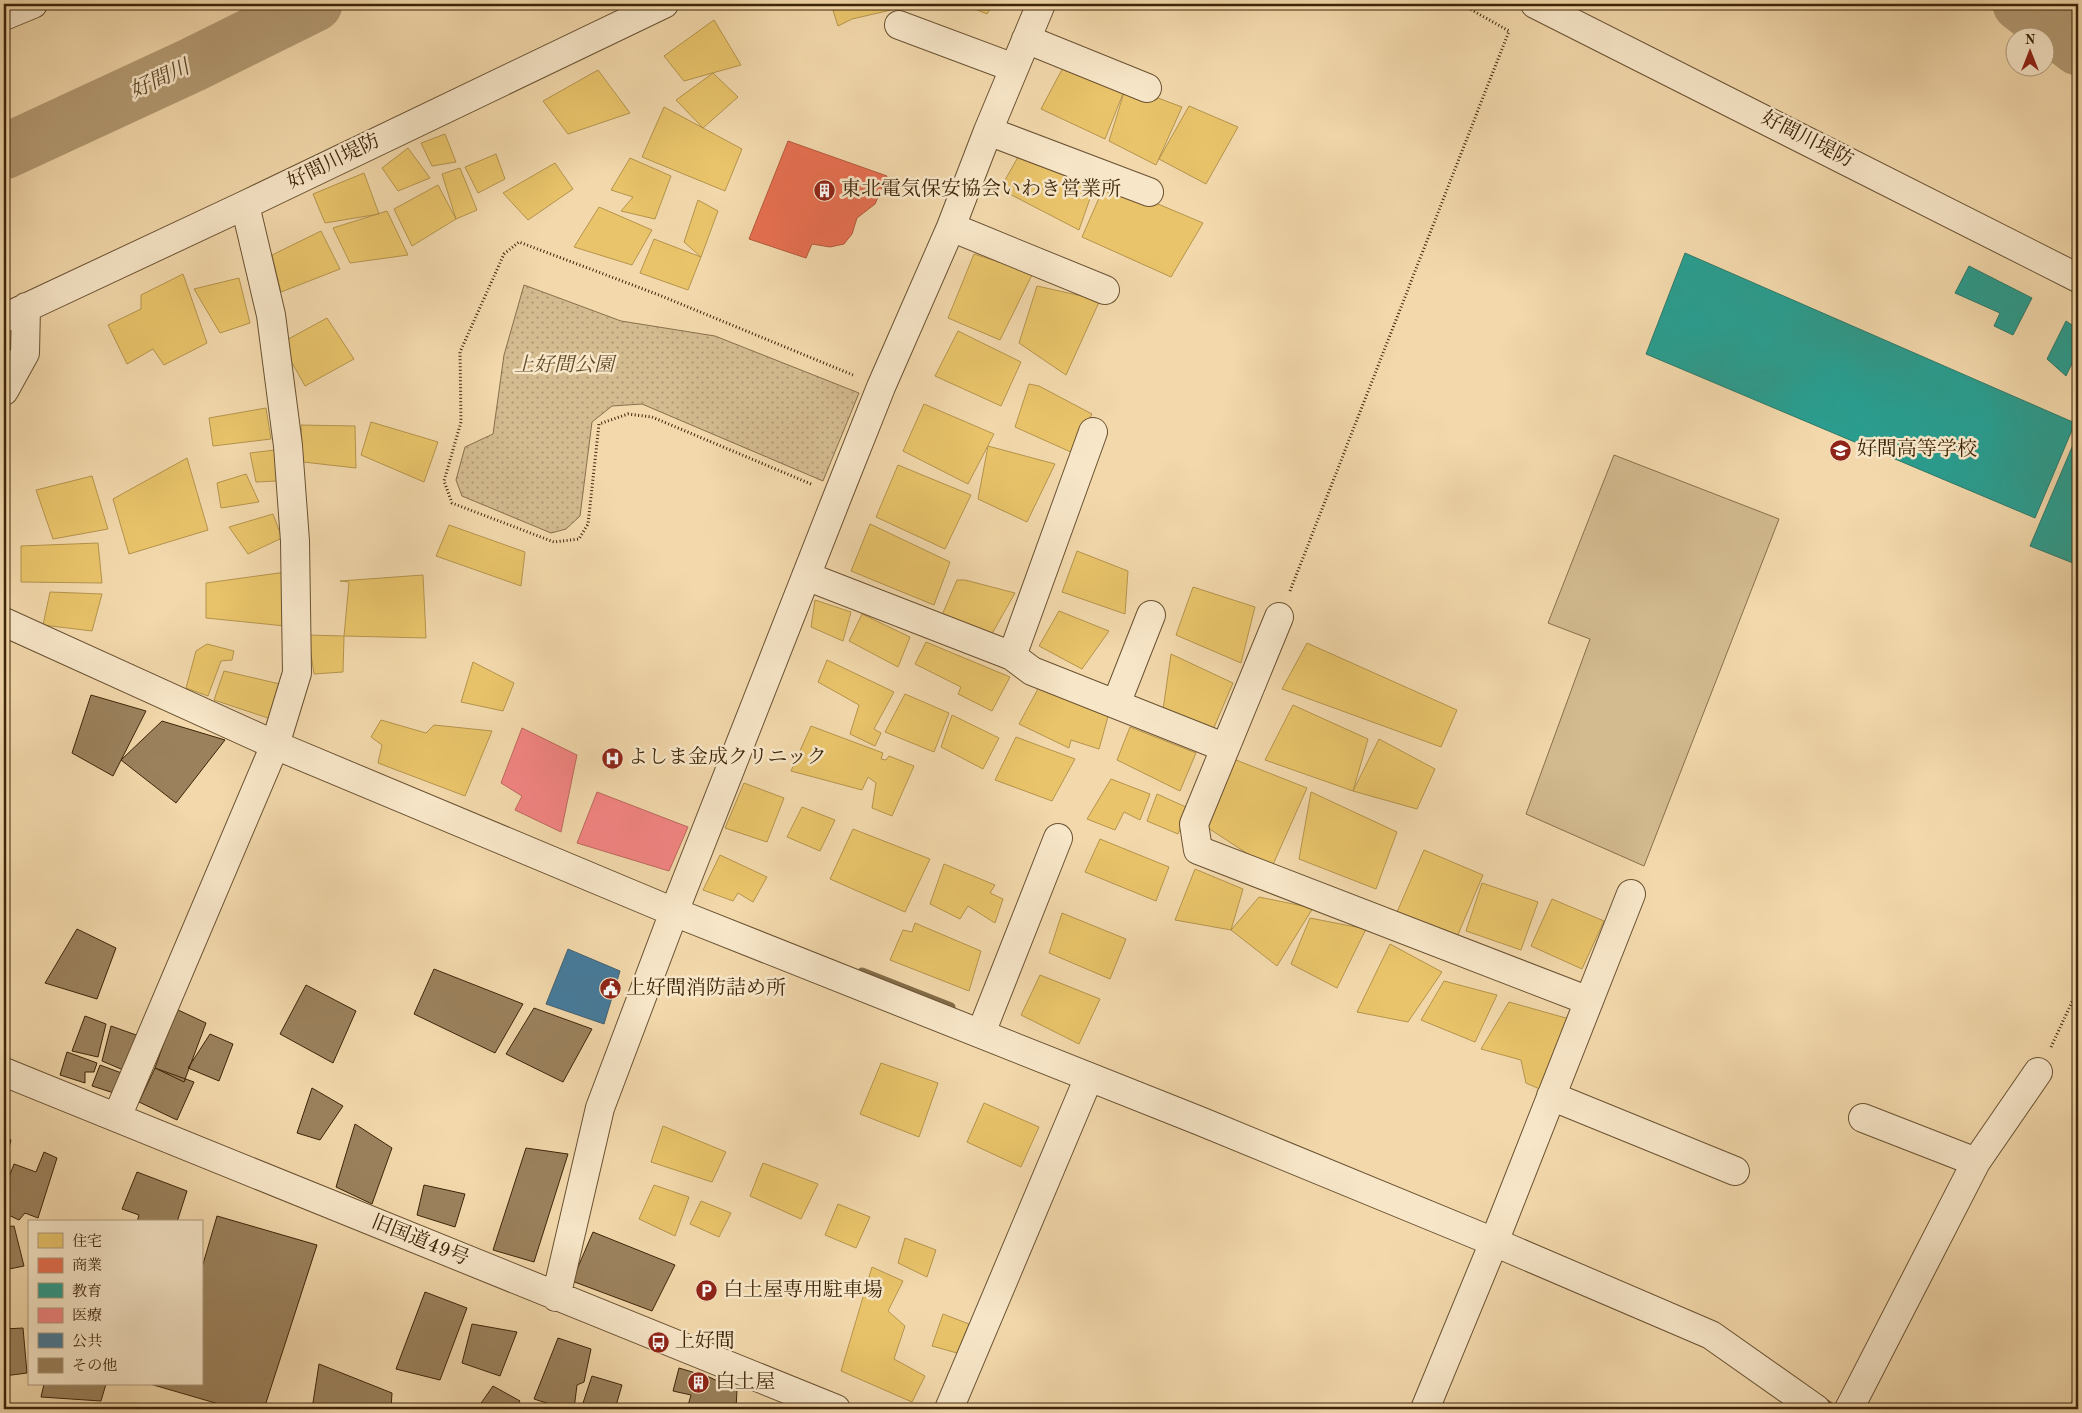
<svg xmlns="http://www.w3.org/2000/svg" width="2082" height="1413" viewBox="0 0 2082 1413" font-family="'Old Standard TT','Noto Serif JP',serif">
	<style>
		.park { fill: url(#park-dots); stroke: #88704c }
		.garden { fill: #d3ba8f; stroke: #88704c }
		.homes { fill: #e9c46a; stroke: #b5944d }
		.shops { fill: #e76f51; stroke: #b4593b }
		.schools { fill: #2a9d8f; stroke: #307967 }
		.health { fill: #f28482; stroke: #bc685e }
		.public { fill: #457b9d; stroke: #436171 }
		.lines { fill: none; stroke-linecap: round; stroke-linejoin: round }
		.stream { stroke: #846c49; stroke-width: 9 }
		.river { stroke: #b49b74; stroke-width: 55 }
		.building { fill: #9b825d; stroke: #3d2509 }
		.minor-casing { stroke: #6a5232; stroke-width: 30 }
		.path { stroke: #3d2509; stroke-width: 3; stroke-dasharray: 1 2.5; stroke-linecap: butt }
		.minor { stroke: #f7e6c8; stroke-width: 28 }
		.labels { text-anchor: middle; dominant-baseline: central; stroke-width: 5; stroke-linejoin: round; paint-order: stroke }
		.street-label { font-size: 20px; fill: #3d2509; stroke: #f7e6c8 }
		.poi-label { font-size: 20px; fill: #3d2509; stroke: #f7e6c8; text-anchor: start }
		.park-label { font-size: 20px; font-style: italic; fill: #624a2a; stroke: #f7e6c8 }
		.water-label { font-size: 21px; font-style: italic; fill: #614829; stroke: #f7e6c8 }
	</style>
	<defs>
		<pattern id="park-dots" width="8" height="8" patternUnits="userSpaceOnUse" patternTransform="scale(1.25)"><rect width="8" height="8" fill="#d3ba8f"/><path d="M2 2h.1M6 6h.1" fill="none" stroke="#ac9773" stroke-width="1.8" stroke-linecap="round"/></pattern>
	</defs>
	<rect width="100%" height="100%" fill="#f2d8ab"/>
	<filter id="stains"><feTurbulence type="fractalNoise" baseFrequency=".004" numOctaves="4"/><feColorMatrix values="0 0 0 0 .2 0 0 0 0 .09 0 0 0 0 .02 0 0 0 .5 -.17"/></filter>
	<radialGradient id="worn" r=".72"><stop offset=".6" stop-color="#630" stop-opacity="0"/><stop offset="1" stop-color="#630" stop-opacity=".3"/></radialGradient>
	<path class="park" d="M524 285 621 321 715 336 859 393 823 481 642 404 612 406 592 422 580 516 566 529 551 533 462 496 456 480 465 447 493 434 504 355Z"/>
	<path class="garden" d="M1614 455 1779 519 1644 866 1526 814 1590 639 1548 623Z"/>
	<path class="homes" d="M831 4H917L852 19 838 26Z
		M963 4H993L987 14Z
		M714 20 741 65 684 81 664 56Z
		M1067 60 1126 86 1105 139 1041 109Z
		M598 70 630 113 568 134 543 101Z
		M713 73 738 97 703 128 676 100Z
		M1126 86 1182 107 1156 165 1109 141Z
		M1189 106 1238 127 1206 184 1159 159Z
		M664 107 742 149 725 191 642 157Z
		M445 134 456 162 432 166 421 143Z
		M408 148 430 178 398 191 382 168Z
		M496 154 505 179 478 193 465 167Z
		M1018 157 1094 187 1079 230 1000 189Z
		M630 158 671 176 655 219 621 211 633 197 611 190Z
		M555 163 573 189 528 220 503 193Z
		M460 168 477 210 456 219 442 174Z
		M364 173 379 214 325 223 313 194Z
		M1106 182 1203 223 1171 277 1082 237Z
		M438 185 456 219 412 246 394 209Z
		M698 200 718 211 701 257 684 242Z
		M599 207 652 230 632 265 574 247Z
		M387 211 408 255 350 263 333 228Z
		M321 231 340 269 281 292 272 255Z
		M654 239 701 257 688 290 640 273Z
		M974 254 1033 273 1000 340 948 318Z
		M183 274 207 343 164 365 153 349 127 364 108 325 141 309V295Z
		M239 278 250 323 220 333 194 289Z
		M1037 286 1100 300 1066 375 1019 343Z
		M327 318 354 359 305 386 281 343Z
		M958 331 1021 362 1001 406 935 376Z
		M1029 384 1039 386 1092 414 1073 453 1015 427Z
		M924 404 994 434 968 484 903 451Z
		M266 408 271 439 213 446 209 418Z
		M371 422 438 442 424 482 361 455Z
		M301 425 355 426 356 468 303 462Z
		M988 446 1055 464 1027 522 978 499Z
		M275 450 277 481 256 482 250 453Z
		M187 458 208 530 129 554 113 499Z
		M898 465 971 495 945 549 876 517Z
		M246 474 259 502 221 508 217 483Z
		M92 476 108 529 53 539 36 490Z
		M273 514 282 538 248 554 229 527Z
		M870 524 950 562 934 605 851 571Z
		M449 525 525 552 521 586 436 556Z
		M98 543 102 583 21 582V546Z
		M1077 551 1128 571 1125 614 1062 592Z
		M286 572 285 626 206 618V583Z
		M423 575 426 638 344 636 349 582 340 581Z
		M957 580H965L1015 593 989 639 942 615Z
		M1193 587 1255 607 1241 663 1176 635Z
		M50 592 102 594 92 631 43 625Z
		M815 600 851 612 843 641 811 627Z
		M1059 611 1109 631 1082 669 1039 646Z
		M862 614 910 637 898 667 849 641Z
		M308 635 344 636 343 672 314 674Z
		M926 642 1010 677 992 711 958 694 961 687 915 664Z
		M1307 643 1457 710 1441 747 1282 689Z
		M207 644 234 651 232 660 221 661 208 696 186 688 196 651Z
		M1171 654 1233 683 1212 732 1163 710Z
		M827 660 894 692 874 729 881 733 875 746 850 734 859 705 818 682Z
		M473 662 514 683 503 711 461 702Z
		M224 671 280 684 271 719 214 700Z
		M1039 687 1109 713 1099 749 1071 740 1069 748 1019 724Z
		M905 694 949 713 934 752 885 732Z
		M1293 705 1368 739 1353 791 1265 760Z
		M952 715 999 738 983 769 941 747Z
		M381 720 426 733 434 725 492 731 465 796 378 763 382 745 371 737Z
		M811 726 883 753 881 759 886 760 889 756 914 766 892 816 872 808 876 783 868 777 862 790 791 771Z
		M1130 727 1196 753 1180 791 1117 760Z
		M1016 737 1075 759 1052 801 995 780Z
		M1379 739 1435 769 1417 809 1353 791Z
		M1231 758 1307 788 1271 869 1205 826Z
		M1111 779 1150 794 1140 820 1124 812 1115 830 1087 819Z
		M744 783 784 798 767 842 725 828Z
		M1311 792 1397 832 1376 889 1299 859Z
		M1157 794 1188 808 1178 834 1147 821Z
		M802 807 835 820 820 851 787 837Z
		M853 829 930 859 905 912 830 879Z
		M1100 839 1169 867 1156 901 1085 872Z
		M1424 850 1483 875 1457 937 1397 912Z
		M720 855 767 877 753 902 738 893 733 901 703 890Z
		M944 864 995 885 990 893 1003 899 995 923 968 906 960 919 930 904Z
		M1195 869 1243 889 1231 930 1175 920Z
		M1482 883 1538 902 1521 950 1466 931Z
		M1259 897 1313 908 1277 966 1231 930Z
		M1552 899 1604 921 1582 969 1531 946Z
		M1062 913 1126 939 1110 979 1049 953Z
		M1310 918 1366 929 1337 988 1291 964Z
		M915 923 981 951 969 991 890 960 903 930 912 932Z
		M1390 944 1442 972 1408 1022 1357 1012Z
		M1040 975 1100 999 1079 1044 1021 1015Z
		M1444 981 1497 995 1475 1042 1421 1020Z
		M1509 1002 1573 1020 1542 1090 1526 1083 1521 1060 1481 1049Z
		M881 1063 938 1083 919 1137 860 1114Z
		M984 1103 1039 1127 1021 1167 967 1142Z
		M663 1126 726 1152 712 1182 651 1162Z
		M763 1163 818 1184 801 1219 750 1196Z
		M654 1185 689 1197 675 1236 639 1219Z
		M701 1201 731 1213 719 1237 690 1224Z
		M838 1204 870 1217 856 1248 825 1235Z
		M905 1238 936 1250 927 1277 898 1263Z
		M872 1267 903 1281 888 1311 905 1326 894 1359 925 1376 912 1402 841 1371Z
		M943 1314 969 1324 957 1353 932 1346Z
		M2078 1394V1409H2065Z"/>
	<path class="shops" d="M788 141 887 176 875 204 857 218 852 234 844 244 830 247 812 244 806 258 749 239Z"/>
	<path class="schools" d="M1685 253 2075 423 2035 518 1646 354Z
		M1969 266 2032 298 2013 335 1994 326 2000 313 1955 293Z
		M2066 321 2078 329V351L2066 376 2047 359Z
		M2078 433V565L2030 546Z"/>
	<path class="health" d="M522 728 577 755 561 832 515 810 522 796 501 783Z
		M597 792 688 827 669 871 577 843Z"/>
	<path class="public" d="M568 949 620 971 604 1024 546 1004Z"/>
	<g class="lines">
		<path class="stream" d="M862 972 951 1007
			M1819 1399 1834 1409
			M4 1408 27 1409"/>
		<path class="river" d="M2020 4 2078 48
			M4 152 192 65 315 4"/>
	</g>
	<path class="building" d="M91 695 146 711 113 776 72 753Z
		M162 721 225 740 176 803 121 760Z
		M77 929 116 948 97 999 45 983Z
		M434 969 523 1004 495 1053 414 1014Z
		M306 985 356 1011 333 1063 280 1034Z
		M534 1008 592 1029 563 1082 506 1054Z
		M176 1009 206 1023 184 1082 155 1068Z
		M85 1016 106 1024 98 1057 72 1051Z
		M111 1026 139 1036 128 1072 102 1061Z
		M210 1034 233 1044 219 1081 188 1068Z
		M67 1052 97 1063 94 1072H85V1083L60 1075Z
		M100 1065 127 1075 117 1094 92 1086Z
		M155 1068 194 1082 177 1120 139 1102Z
		M312 1088 343 1106 320 1140 297 1133Z
		M355 1124 392 1148 372 1204 336 1187Z
		M4 1136 11 1140 4 1166Z
		M526 1148 568 1154 534 1262 493 1250Z
		M44 1152 57 1158 38 1218 25 1213 19 1220 4 1213V1182H7L14 1164 36 1172Z
		M137 1172 187 1191 177 1222H137L139 1215 122 1209Z
		M424 1185 465 1194 455 1227 417 1215Z
		M217 1216 317 1245 264 1409H236L150 1384H201V1271Z
		M14 1226 24 1266 4 1270V1227Z
		M593 1232 675 1265 652 1311 572 1281Z
		M425 1292 467 1308 440 1380 396 1369Z
		M472 1324 517 1332 500 1376 462 1363Z
		M23 1328 27 1373 4 1376V1329Z
		M558 1338 591 1349 584 1382 577 1385 574 1409H565L534 1399Z
		M319 1364 392 1393 391 1409H312Z
		M679 1368 709 1377 737 1390 736 1409H687L691 1395 673 1391Z
		M592 1376 622 1385 615 1409H581Z
		M44 1384H106L101 1401 41 1397Z
		M493 1386 520 1401 515 1409H477Z"/>
	<g class="lines">
		<defs>
			<path id="minor" d="M1535 4 2078 278
				M4 16 33 4
				M899 25 1014 68
				M1026 39 1147 88
				M988 131 1149 192
				M951 227 1105 290
				M4 318 245 205 664 4
				M4 391 25 353 26 307
				M806 576 1012 656 1032 671 1216 744
				M1279 617 1194 824 1198 850 1589 1001
				M4 622 275 745 674 912 1200 1121 1494 1242 1711 1335 1816 1409
				M1012 656 1093 432
				M1116 704 1151 615
				M981 1033 1058 838
				M4 1072 836 1409
				M1551 1096 1735 1171
				M117 1117 275 745 297 673 295 541 288 446 271 315 245 205
				M1863 1118 1976 1162
				M556 1297 600 1108 674 912 838 495 881 387 951 227 988 131 1041 4
				M949 1409 1089 1077
				M1425 1409 1494 1242 1631 894
				M1849 1409 1976 1162 2038 1072"/>
		</defs>
		<use href="#minor" class="minor-casing"/>
		<path class="path" d="M811 484 652 417 628 414 599 424 588 524 579 539 554 542 452 503 444 481 461 422 460 352 504 254 519 242 659 295 853 375
			M1290 591 1509 31 1461 4
			M2051 1047 2078 989"/>
		<use href="#minor" class="minor"/>
	</g>
	<defs>
		<symbol id="building-disc" viewBox="-11 -11 22 22"><circle r="9.5" fill="#8f2418" stroke="#f7e6c8"/><path d="M-4-6H4V6H1V3H-1V6H-4ZM-2.5-4.3h1.7v1.8h-1.7ZM.8-4.3h1.7v1.8H.8ZM-2.5-1h1.7V.8h-1.7ZM.8-1h1.7V.8H.8Z" fill="#fff"/></symbol>
		<symbol id="school-disc" viewBox="-11 -11 22 22"><circle r="9.5" fill="#8f2418" stroke="#f7e6c8"/><path d="M0-5L7-2L0 1L-7-2ZM-4 1L0 2.5L4 1V4Q0 6-4 4Z" fill="#fff"/></symbol>
		<symbol id="hospital-disc" viewBox="-11 -11 22 22"><circle r="9.5" fill="#8f2418" stroke="#f7e6c8"/><path d="M-5-5h3v3.5h4V-5h3V5h-3V1.5h-4V5h-3Z" fill="#fff"/></symbol>
		<symbol id="civic-disc" viewBox="-11 -11 22 22"><circle r="9.5" fill="#8f2418" stroke="#f7e6c8"/><path d="M-.6-6.5H3V-4.5H.6V-3L4-1V1h2V6H-6V1h2V-1L-.6-3ZM-1.2 2.5V6h2.4V2.5Z" fill="#fff"/></symbol>
		<symbol id="parking-disc" viewBox="-11 -11 22 22"><circle r="9.5" fill="#8f2418" stroke="#f7e6c8"/><path d="M-3.5-5.5H1a3.5 3.5 0 0 1 0 7H-1V5.5H-3.5ZM-1-3.4V-.6H.8a1.4 1.4 0 0 0 0-2.8Z" fill="#fff"/></symbol>
		<symbol id="bus-disc" viewBox="-11 -11 22 22"><circle r="9.5" fill="#8f2418" stroke="#f7e6c8"/><path d="M-5-6H5V4H4V6H2V4H-2V6H-4V4H-5ZM-3.5-4V0h7V-4ZM-3.5 1.2v1.5H-2V1.2ZM2 1.2v1.5H3.5V1.2Z" fill="#fff"/></symbol>
	</defs>
	<g fill-rule="evenodd">
		<use href="#building-disc" x="812" y="178" width="25" height="25"/>
		<use href="#school-disc" x="1828" y="438" width="25" height="25"/>
		<use href="#hospital-disc" x="600" y="746" width="25" height="25"/>
		<use href="#civic-disc" x="598" y="976" width="25" height="25"/>
		<use href="#parking-disc" x="694" y="1278" width="25" height="25"/>
		<use href="#bus-disc" x="646" y="1330" width="25" height="25"/>
		<use href="#building-disc" x="686" y="1370" width="25" height="25"/>
	</g>
	<g class="labels">
		<g class="street-label">
			<text transform="translate(1807 140) rotate(27)">好間川堤防</text>
			<text transform="translate(334 162) rotate(-26)">好間川堤防</text>
			<text transform="translate(420 1241) rotate(22)">旧国道49号</text>
		</g>
		<g class="poi-label">
			<text x="841" y="190">東北電気保安協会いわき営業所</text>
			<text x="1857" y="450">好間高等学校</text>
			<text x="628" y="758">よしま金成クリニック</text>
			<text x="626" y="989">上好間消防詰め所</text>
			<text x="723" y="1291">白土屋専用駐車場</text>
			<text x="675" y="1342">上好間</text>
			<text x="715" y="1383">白土屋</text>
		</g>
		<g class="park-label">
			<text x="564" y="366">上好間公園</text>
		</g>
		<g class="water-label">
			<text transform="translate(160 80) rotate(-25)">好間川</text>
		</g>
	</g>
	<rect width="2082" height="1413" fill="none" stroke="#f2d8ab" stroke-width="20"/>
	<rect x="5" y="5" width="2072" height="1403" fill="none" stroke="#3d2509" stroke-width="2.5"/>
	<rect x="10" y="10" width="2062" height="1393" fill="none" stroke="#3d2509"/>
	<rect x="28" y="1220" width="175" height="165" fill="#f7e6c8" stroke="#ad997c"/>
	<rect x="38" y="1233" width="25" height="15" fill="#e9c46a" stroke="#ad997c"/>
	<text x="72" y="1246" font-size="15" fill="#3d2509">住宅</text>
	<rect x="38" y="1258" width="25" height="15" fill="#e76f51" stroke="#ad997c"/>
	<text x="72" y="1270" font-size="15" fill="#3d2509">商業</text>
	<rect x="38" y="1283" width="25" height="15" fill="#2a9d8f" stroke="#ad997c"/>
	<text x="72" y="1296" font-size="15" fill="#3d2509">教育</text>
	<rect x="38" y="1308" width="25" height="15" fill="#f28482" stroke="#ad997c"/>
	<text x="72" y="1320" font-size="15" fill="#3d2509">医療</text>
	<rect x="38" y="1333" width="25" height="15" fill="#457b9d" stroke="#ad997c"/>
	<text x="72" y="1346" font-size="15" fill="#3d2509">公共</text>
	<rect x="38" y="1358" width="25" height="15" fill="#9b825d" stroke="#ad997c"/>
	<text x="72" y="1370" font-size="15" fill="#3d2509">その他</text>
	<g transform="translate(2030 52)"><circle r="24" fill="#f7e6c8" stroke="#ad997c"/>
	<path d="M0-4L9 19L0 12L-9 19Z" fill="#8f2418"/>
	<text y="-8" font-size="14" font-weight="bold" text-anchor="middle" fill="#3d2509">N</text>
	</g>
	<rect width="100%" height="100%" filter="url(#stains)"/>
	<rect width="100%" height="100%" fill="url(#worn)"/>
</svg>
